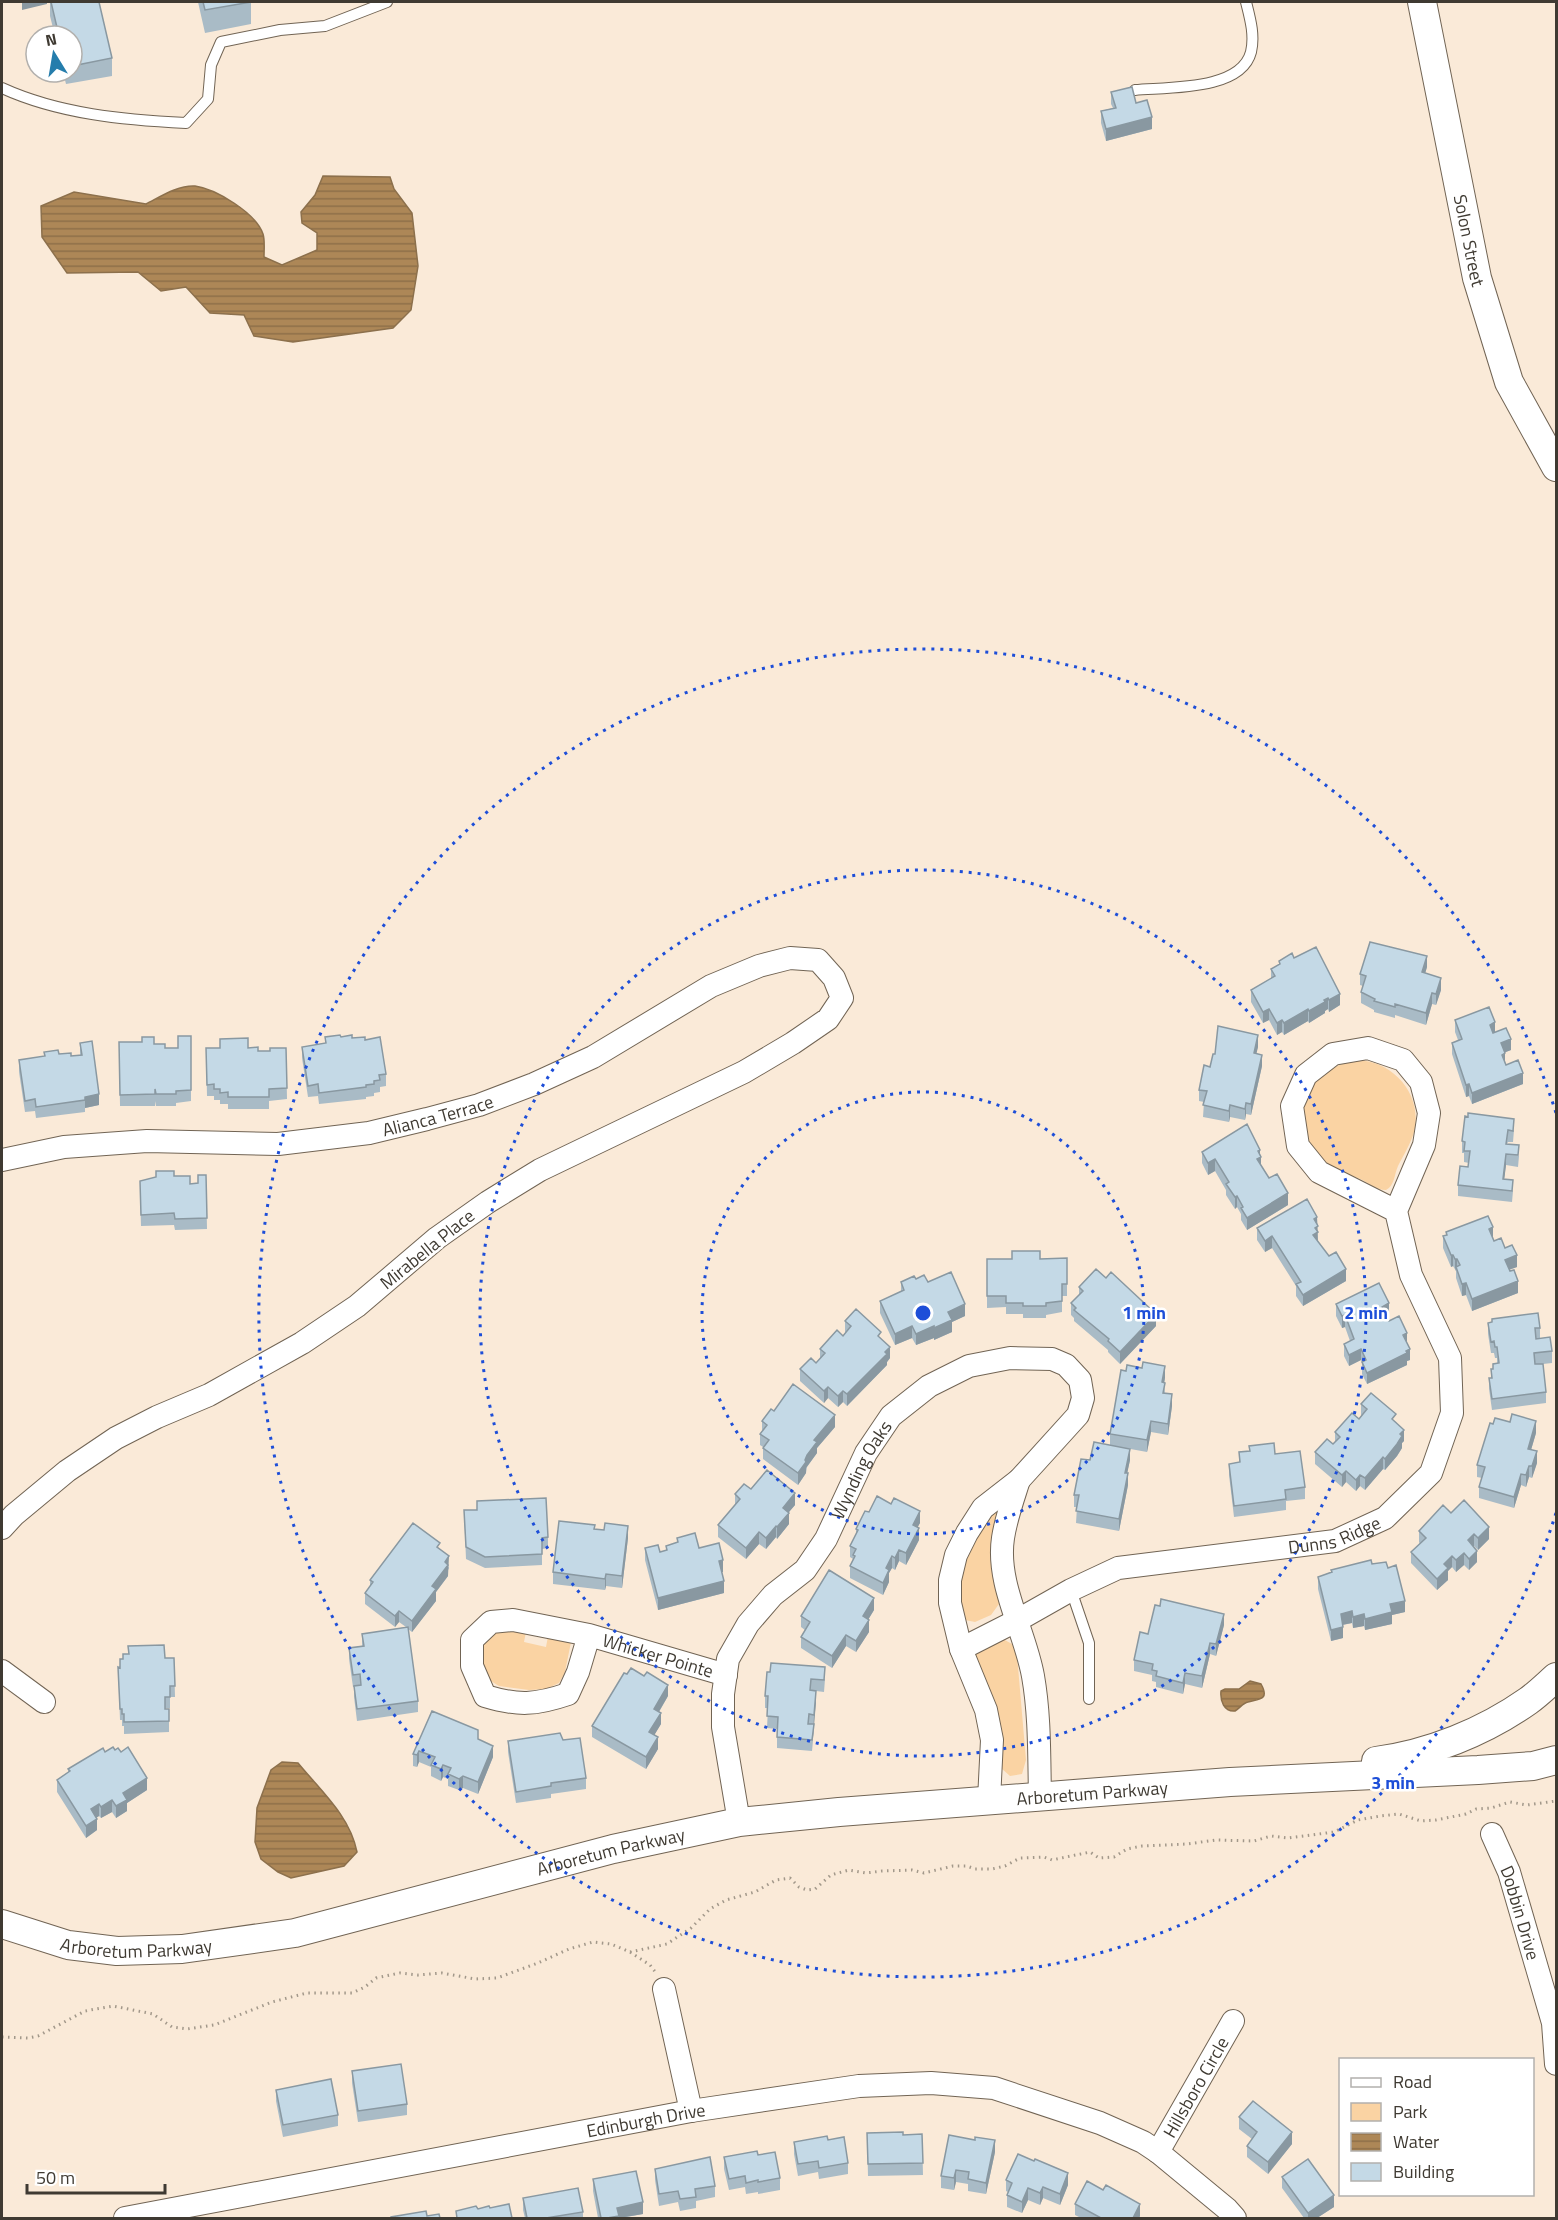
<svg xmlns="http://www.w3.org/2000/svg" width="1558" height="2220" viewBox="0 0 1558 2220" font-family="'Titillium Web',sans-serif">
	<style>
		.green { fill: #fad3a3 }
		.water { fill: url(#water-rules); stroke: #8c704c; stroke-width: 1.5 }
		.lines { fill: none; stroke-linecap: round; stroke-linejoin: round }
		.service-casing { stroke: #716454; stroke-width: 12 }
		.minor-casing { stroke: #716454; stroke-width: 24 }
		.tertiary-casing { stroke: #716454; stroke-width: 30 }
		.path { stroke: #a2988a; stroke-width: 3; stroke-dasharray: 1.5 4.5; stroke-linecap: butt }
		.service { stroke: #fff; stroke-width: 10 }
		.minor { stroke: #fff; stroke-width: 22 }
		.tertiary { stroke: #fff; stroke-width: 28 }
		.wall { fill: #a9bbc6 }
		.shaded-wall { fill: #8998a1 }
		.building { fill: #c4d9e6; stroke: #8998a1; stroke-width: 1.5 }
		.ring { fill: none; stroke: #1d4ed8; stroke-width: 3; stroke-dasharray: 3 6 }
		.labels { text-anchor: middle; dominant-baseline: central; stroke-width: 5; stroke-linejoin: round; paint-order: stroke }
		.street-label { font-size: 18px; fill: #3f3a32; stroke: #fff }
		.centre { fill: #1d4ed8; stroke: #fff; stroke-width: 3 }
		.ring-label { font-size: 18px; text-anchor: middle; font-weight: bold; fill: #1d4ed8; stroke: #fff; stroke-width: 5; stroke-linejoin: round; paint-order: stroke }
	</style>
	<defs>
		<pattern id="water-rules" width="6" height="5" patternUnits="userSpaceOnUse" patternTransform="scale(1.5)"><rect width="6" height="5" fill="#ad8757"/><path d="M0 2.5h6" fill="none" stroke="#8e6f49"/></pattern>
	</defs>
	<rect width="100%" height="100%" fill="#faead8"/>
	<path class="green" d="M1357 1060C1392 1061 1421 1092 1415 1128 1412 1142 1404 1154 1398 1166 1394 1175 1395 1185 1386 1190 1376 1190 1369 1183 1360 1179 1341 1171 1323 1166 1310 1148 1304 1140 1302 1128 1303 1118 1303 1112 1302 1105 1304 1099 1310 1076 1336 1064 1357 1060Z
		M1000 1503C993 1526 988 1548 992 1572 993 1583 999 1593 999 1604L991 1615 975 1622 965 1620 957 1608 962 1558Z
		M527 1627 524 1642 546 1647 549 1631 571 1642 565 1672 559 1683 546 1689 529 1690 499 1686 486 1678 479 1648 486 1634Z
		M1003 1639 1012 1644 1017 1655 1026 1760 1022 1774 1010 1776 1001 1768 975 1655 977 1652Z"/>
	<path class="water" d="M323 176 390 177 394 189 412 213 418 266 411 310 393 328 293 342 254 336 244 315 210 313 186 287 161 291 138 272 67 273 42 237 41 206 74 192 146 204C160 197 178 185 195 186 216 189 256 213 263 234 265 240 264 250 264 257L282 265 317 250V233L302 223 301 212 315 195Z
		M1250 1681 1261 1684C1270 1700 1259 1699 1248 1702 1243 1703 1240 1708 1235 1711 1224 1712 1220 1701 1221 1691L1225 1689H1239Z
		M282 1762 298 1763C321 1791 350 1816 357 1852L344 1866 291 1878 278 1872 261 1859 255 1842 257 1808 271 1770Z"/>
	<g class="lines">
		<defs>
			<path id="service" d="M2 88C59 114 124 120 186 123L208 99 211 65 221 42 280 30 325 26 387 2
				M1135 90C1167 87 1241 91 1251 52 1255 35 1250 18 1246 2
				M1071 1590 1089 1643V1699"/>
			<g id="minor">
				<path id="s1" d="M2 1160 64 1147 147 1141 278 1144 369 1133 427 1119 479 1105 534 1084 593 1057 711 986 759 966 790 958 818 960 834 978 842 998 828 1019 793 1043 744 1072 540 1170 488 1202 437 1238 357 1306 302 1343 209 1395 157 1417 116 1438 67 1471 14 1515 2 1528"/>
				<path d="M1019 1480C1013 1499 1006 1518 1003 1538 996 1584 1025 1631 1033 1676 1040 1716 1039 1756 1040 1796"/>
				<path id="s2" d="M589 1635 578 1672 568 1694C536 1705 518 1706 485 1696L472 1666V1640L491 1622 513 1620 589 1635 726 1675"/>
				<path id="s3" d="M961 1649 1018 1620 1071 1590 1118 1568 1335 1541 1385 1518 1431 1473 1452 1413 1450 1358 1411 1275 1396 1211 1424 1145 1429 1113 1421 1082 1403 1060 1368 1048 1333 1054 1306 1075 1292 1106 1298 1146 1319 1172 1396 1211"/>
				<path d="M2 1671 44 1702"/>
				<path id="s4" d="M739 1822 723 1727V1694L728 1659 748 1624 773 1595 805 1570 826 1539 866 1453 891 1416 929 1386 969 1366 1010 1358 1052 1359 1066 1365 1080 1380 1083 1398 1078 1415 1019 1480 983 1508 967 1533 956 1555 950 1580V1603L961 1649 986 1710 992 1740 989 1800"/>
				<path id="s5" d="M1492 1834 1509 1872 1553 2023 1556 2064"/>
				<path d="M664 1989 691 2111"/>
				<path id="s6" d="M1158 2152 1233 2021"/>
				<path id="s7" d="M125 2218 691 2111 859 2086 931 2083 994 2088 1100 2123 1143 2142 1158 2152 1227 2209 1235 2218"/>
			</g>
			<g id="tertiary">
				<path id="s8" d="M1422 2 1477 278 1509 382 1556 467"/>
				<path d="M1376 1761C1429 1754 1484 1732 1528 1701 1538 1694 1547 1685 1556 1677"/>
				<path id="s9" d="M2 1924 68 1945 117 1951 182 1949 295 1933 613 1849 739 1822 839 1812 1230 1782 1478 1770 1533 1766 1556 1760"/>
			</g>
		</defs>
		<use href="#service" class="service-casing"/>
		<use href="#minor" class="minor-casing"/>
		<use href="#tertiary" class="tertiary-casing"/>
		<path class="path" d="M630 1952 667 1944 691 1928 710 1909 726 1900 755 1892 776 1880 790 1878 799 1887 807 1890 815 1889 831 1875 849 1870 866 1873 882 1871 912 1870 924 1873 953 1866H967L975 1869H992L1005 1866 1020 1858 1044 1857 1052 1860 1090 1852 1099 1858 1114 1857 1127 1849 1142 1846 1187 1844 1216 1840 1254 1841 1271 1836 1288 1838 1334 1832 1358 1820 1380 1816 1399 1814 1421 1821 1436 1820 1466 1814 1476 1809 1491 1808 1510 1802 1527 1805 1556 1801
			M2 2037 28 2038 38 2036 85 2011 113 2006 153 2014 172 2027 187 2029 214 2025 272 2002 307 1993H352L365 1987 376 1978 400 1973 418 1975 442 1973 475 1979 497 1978 538 1963 569 1949 593 1942 611 1944 630 1952 650 1965 656 1973"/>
		<use href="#service" class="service"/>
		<use href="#minor" class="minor"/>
		<use href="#tertiary" class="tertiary"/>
	</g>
	<path class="wall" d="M50 2H99L112 58V76L66 84 63 72H72V36H55L50 16Z
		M198 2H251V24L205 33Z
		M1111 92 1136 103 1152 129 1106 141 1101 123V111L1113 108 1111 104Z
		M1294 958 1340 1005 1329 1012 1328 1009 1325 1011V1013L1309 1023 1308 1021 1284 1035 1282 1032 1277 1035 1269 1020 1263 1023 1251 1002V990L1271 978V969L1279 965V961Z
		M1427 967 1425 973 1441 990 1436 1005 1432 1004 1426 1025 1395 1015V1018L1374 1012V1010L1361 1003V992L1363 986 1360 985V974Z
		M1455 1020 1495 1032 1511 1050 1505 1052V1063L1523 1084 1472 1104 1469 1096 1466 1097 1452 1054V1043L1458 1040 1455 1032Z
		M191 1036V1101L176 1103V1106H156L155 1101V1106H120L119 1042 154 1044 165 1048H178Z
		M325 1037H341L365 1040 386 1074V1086L380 1087V1092L374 1093V1096L366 1097V1099L319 1104 318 1096 308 1097 302 1058V1047L325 1043Z
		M80 1043 99 1105 85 1108V1112L36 1118 35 1111 25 1112 19 1072V1060L44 1056V1052L71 1056 80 1055Z
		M1258 1047 1256 1053 1262 1066 1251 1115 1246 1114 1245 1120 1230 1117 1229 1122 1203 1117 1204 1102 1199 1101V1090L1215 1054Z
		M206 1048H248L258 1051H270L286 1048 287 1099 269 1101V1109H228V1104H220V1100H214V1096H207Z
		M1465 1116 1514 1130 1513 1142H1508L1507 1144 1519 1156 1518 1167 1506 1165 1504 1179 1513 1191 1512 1202 1458 1196V1185L1468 1167 1469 1163 1464 1162V1153H1462V1141Z
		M1202 1152 1260 1154 1261 1165 1269 1178 1288 1205 1247 1230 1241 1220V1214L1237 1207 1235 1209 1226 1195V1190L1215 1171 1208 1175 1202 1163Z
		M206 1175 207 1229 175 1230 174 1225 141 1226 140 1192 174 1176 190 1184 198 1183Z
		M1317 1217 1318 1242 1346 1281 1303 1306 1296 1296V1286L1272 1248 1265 1252 1257 1240V1228Z
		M1446 1232 1493 1239 1494 1241 1505 1248 1517 1267 1509 1270 1518 1293 1472 1311 1466 1295 1462 1296 1456 1278V1271L1453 1266 1451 1267 1443 1248V1236L1446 1235Z
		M987 1259H1040L1067 1284V1296H1062V1312L1046 1315V1318H1023V1314H1006V1307L987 1308Z
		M916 1279 928 1282 965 1316 952 1322V1332L934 1340V1338L916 1345 912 1338 895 1345 880 1313V1301L901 1292V1282Z
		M1079 1287 1156 1326 1120 1364 1108 1352V1350L1074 1321V1318L1071 1315V1303L1079 1295Z
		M1336 1304 1389 1314 1386 1316 1389 1321 1407 1343 1410 1360 1407 1361V1365L1367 1384 1362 1374V1363L1361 1360 1349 1366 1344 1356V1344L1350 1341 1345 1327 1342 1328 1336 1316Z
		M845 1321 881 1338 890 1358 887 1362V1365L847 1406 843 1402 838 1407 828 1398 824 1403 800 1381V1369L816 1363 820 1359V1349L843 1336 845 1333Z
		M1488 1323 1540 1328V1338L1552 1351V1363L1543 1364 1546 1392V1403L1492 1410 1489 1389V1378H1491V1369H1493V1364L1497 1363V1358H1495L1494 1353H1491L1488 1334Z
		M1165 1378 1164 1383 1165 1393 1172 1406 1168 1435 1151 1432 1147 1452 1125 1448 1130 1460 1127 1473 1128 1485 1119 1531 1076 1523 1077 1507H1074V1495L1090 1460 1110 1445V1434Z
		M1361 1404 1396 1422 1404 1441 1402 1443V1448L1397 1456 1385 1470 1383 1469 1365 1490 1360 1486 1356 1491 1346 1482 1342 1487 1315 1464V1452L1333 1444 1335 1442V1432L1359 1419 1361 1416Z
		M774 1411 835 1427 817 1448V1453L807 1467 806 1473 798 1485 763 1459V1447L760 1445V1434L762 1431V1421Z
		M1536 1433 1531 1450 1537 1463 1532 1478 1529 1477 1526 1487 1521 1485 1514 1508 1479 1498V1487L1482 1478 1477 1477V1465Z
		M1239 1452 1275 1454 1305 1487V1499L1286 1501V1510L1234 1517 1229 1475V1464L1239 1462Z
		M751 1489 795 1505 789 1512V1524L777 1539 776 1537 766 1549 759 1544 746 1559 718 1537V1525L735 1506V1494Z
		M477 1501 548 1537V1548L542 1549V1565L485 1568 466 1559 464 1510H477Z
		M1451 1513 1489 1539 1478 1550 1474 1546H1473L1477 1562 1469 1570 1464 1565 1456 1572 1452 1567 1448 1571V1580L1437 1590 1411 1563V1552L1420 1544 1419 1542V1531Z
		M920 1523 917 1527 919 1540 906 1565 899 1561 895 1570 892 1568 889 1573V1582L883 1595 850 1578V1566L853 1559 850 1557V1546L856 1534V1529Z
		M594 1529 628 1538 622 1588 606 1586 605 1590 553 1584V1572Z
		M677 1538 699 1548 723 1572H722L724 1593 658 1610 645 1560V1548L660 1552 666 1551V1546L677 1543Z
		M440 1550 449 1568 448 1570V1576L436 1592V1601L412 1632 408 1629 418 1701V1712L357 1721 354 1697V1687H353L349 1659V1648L362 1646V1634L406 1627 399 1622 395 1627 365 1604V1593L370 1586V1580Z
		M1372 1564 1388 1568 1405 1612 1392 1615V1624L1365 1630 1364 1626 1353 1628 1352 1623 1343 1625V1638L1331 1641 1318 1589V1577L1331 1572V1570Z
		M874 1610 868 1620 869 1632 856 1652 846 1646 832 1668 801 1648V1637L805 1630 801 1627V1616Z
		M1224 1625 1216 1656 1210 1654 1202 1688 1185 1684 1183 1694 1156 1687V1682L1152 1681V1675L1134 1671V1660L1148 1634Z
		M165 1658H174L175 1697H170V1708H165V1709H169V1732L124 1734V1726H122V1720H120L118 1667Z
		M767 1672 825 1679 824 1692 816 1691 812 1751 777 1748V1729L767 1728 768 1708H765V1696Z
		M668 1696 659 1712 661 1724 654 1735 658 1749 646 1769 592 1737V1726Z
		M432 1711 478 1739 493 1757 478 1794 463 1788 459 1790 448 1786V1779L443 1777 441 1781 431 1776V1767L419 1762 417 1767 413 1766V1754Z
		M563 1740 586 1778V1789L551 1794V1798L516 1803 508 1752V1741Z
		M115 1750 147 1790 127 1803V1811L116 1818 112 1812 101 1818 99 1816 96 1818 97 1830 86 1838 57 1792V1780L68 1772V1769L105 1752Z
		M352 2071 407 2104V2115L358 2122 352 2083Z
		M276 2090 338 2115V2126L283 2137 276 2101Z
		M1239 2117 1292 2144 1268 2174 1247 2157V2146L1252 2139 1239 2129Z
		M867 2133 903 2135 922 2134 923 2175 868 2176Z
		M794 2142 848 2163V2174L819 2179 818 2172 798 2176 794 2154Z
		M995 2152 986 2194 968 2191V2184L956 2182 954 2190 941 2188V2176Z
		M758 2155 780 2178V2190L758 2194V2192L746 2194 745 2187 729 2190 724 2169V2157Z
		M1034 2161 1068 2185 1060 2205 1043 2198 1040 2205 1028 2200 1022 2213 1007 2207V2195L1008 2192 1006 2191V2180Z
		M655 2169 715 2186V2197L696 2201V2208L680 2211 678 2202 659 2206 655 2180Z
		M1282 2177 1334 2207 1317 2218H1304L1282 2188Z
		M593 2179 643 2214 621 2218H598L593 2191Z
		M523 2198 583 2212V2218H525L523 2210Z
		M1075 2204 1140 2216 1139 2218H1081L1075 2215Z"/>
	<path class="shaded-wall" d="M22 2H47V4L22 10Z
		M1152 117V129L1106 141V129Z
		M1427 956V967L1422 984V972Z
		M1441 978V990L1436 1005V994Z
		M1432 993V1004L1426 1025V1013Z
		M1340 994V1005L1329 1012V1000Z
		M1328 998V1009L1325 1011V1013L1309 1023V1011Z
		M1269 1009V1020L1263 1023V1012Z
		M1308 1009V1021L1284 1035V1023Z
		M1282 1020V1032L1277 1035V1023Z
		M1495 1022V1034L1490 1036V1025Z
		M1258 1035V1047L1254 1064V1053Z
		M1511 1039V1050L1501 1054V1043Z
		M1505 1053V1065L1502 1055Z
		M1262 1055V1066L1251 1115V1104Z
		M1523 1073V1084L1472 1104V1093Z
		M1469 1084V1096L1466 1097V1085Z
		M99 1094V1105L85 1108V1097Z
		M1246 1103V1114L1245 1120V1109Z
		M1230 1105V1117L1229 1122V1111Z
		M1260 1150V1158L1261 1157V1168L1257 1171 1258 1151Z
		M1506 1154V1165L1503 1190V1179Z
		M1215 1159V1171L1208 1175V1163Z
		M1288 1193V1205L1247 1230V1218Z
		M1237 1196V1207L1235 1209V1197Z
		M1317 1217 1318 1244 1313 1247 1314 1219Z
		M1493 1227V1239L1489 1229Z
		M1272 1236V1248L1265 1252V1241Z
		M1451 1255H1453V1266L1451 1267Z
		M1517 1255V1267L1505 1271V1260Z
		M1455 1259H1457V1270L1456 1267 1455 1271Z
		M1346 1269V1281L1303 1306V1295Z
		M1518 1281V1293L1472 1311V1299Z
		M1466 1283V1295L1462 1296V1284Z
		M1389 1303V1314L1382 1318V1307Z
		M965 1304V1316L952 1322V1332L934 1340V1328L948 1312Z
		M1156 1314V1326L1120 1364V1352Z
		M1345 1315V1327L1342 1328V1316Z
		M912 1326V1338L895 1345V1334Z
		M934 1326V1338L916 1345V1334Z
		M1407 1333V1344L1403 1335Z
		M890 1347V1358L887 1362V1365L847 1406V1394Z
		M1361 1349V1360L1349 1366V1355Z
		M1410 1349V1360L1407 1361V1365L1367 1384V1373Z
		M1165 1366V1378L1162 1394V1382Z
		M828 1387V1398L824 1403V1391Z
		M843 1391V1402L838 1407V1396Z
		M1172 1394V1406L1168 1435V1424Z
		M835 1415V1427L817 1448V1453L806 1468V1473L798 1485V1473L814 1440Z
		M1151 1421V1432L1147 1452V1440Z
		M1536 1421V1433L1528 1460V1449Z
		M1404 1430V1441L1402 1443V1448L1397 1456 1385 1470V1459L1400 1434Z
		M1130 1449V1460L1125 1484V1473Z
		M1537 1451V1463L1532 1478V1466Z
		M1383 1457V1469L1365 1490V1478Z
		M1529 1466V1477L1526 1487V1475Z
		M1346 1471V1482L1342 1487V1475Z
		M1128 1473V1485L1119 1531V1519Z
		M1521 1474V1485L1514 1508V1497Z
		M1360 1475V1486L1356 1491V1480Z
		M795 1493V1505L783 1519V1508Z
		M920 1511V1523L913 1536V1525Z
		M789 1513V1524L777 1539V1527Z
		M628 1526V1538L622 1588V1576Z
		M776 1526V1537L766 1549V1538Z
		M1489 1527V1539L1478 1550V1538Z
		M919 1528V1540L906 1565V1553Z
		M759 1532V1544L746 1559V1548Z
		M1474 1534V1546L1468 1552V1540Z
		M899 1550V1561L895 1570V1558Z
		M1477 1551V1562L1469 1570V1559Z
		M1464 1553V1565L1456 1572V1560Z
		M449 1556 448 1576 436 1592V1601L412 1632V1621L445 1562Z
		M892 1556V1568L889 1573V1582L883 1595V1583L886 1568Z
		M1452 1556V1567L1448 1571V1580L1437 1590V1579L1444 1564Z
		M723 1560V1572L719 1573V1561Z
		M606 1574V1586L605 1590V1579Z
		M724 1581V1593L658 1610V1598Z
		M874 1598V1610L863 1628V1616Z
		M1405 1601V1612L1392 1615V1624L1365 1630V1619L1390 1604Z
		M399 1611V1622L395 1627V1616Z
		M1352 1611V1623L1341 1625V1614Z
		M1224 1614V1625L1216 1656V1644Z
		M1364 1614V1626L1353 1628V1617Z
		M869 1620V1632L856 1652V1641Z
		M1343 1627V1638L1331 1641V1630Z
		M846 1635V1646L832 1668V1656Z
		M1210 1643V1654L1202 1688V1676Z
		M1185 1673V1684L1183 1694V1683Z
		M668 1685V1696L654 1720V1709Z
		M816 1691V1702L812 1751 814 1715Z
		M661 1713V1724L649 1744V1732Z
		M658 1737V1749L646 1769V1757Z
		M493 1746V1757L478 1794V1782Z
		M419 1751V1762L417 1767V1755Z
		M443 1765V1777L441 1781V1769Z
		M463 1776V1788L459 1790V1779Z
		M147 1778V1790L127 1803V1811L116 1818V1806L123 1793Z
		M112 1800V1812L101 1818V1807Z
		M99 1804V1816L91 1821V1809Z
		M97 1819V1830L86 1838V1826Z
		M1292 2132V2144L1268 2174V2162Z
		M995 2140V2152L986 2194V2183Z
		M956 2170V2182L954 2190V2178Z
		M1068 2173V2185L1060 2205V2194Z
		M1043 2187V2198L1040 2205V2193Z
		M1028 2188V2200L1022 2213V2202Z
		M1334 2195V2207L1317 2218H1308V2213Z
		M643 2202V2214L619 2218 617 2208Z
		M1140 2204V2216L1139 2218H1133Z"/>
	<path class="building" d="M51 2H99L112 58 72 66V36H59Z
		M203 2H251L205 10Z
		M1132 87 1136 103 1147 100 1152 117 1106 129 1101 111 1116 108 1111 92Z
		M1370 942 1427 956 1422 972 1441 978 1436 994 1432 993 1426 1013 1395 1004V1007L1374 1001 1375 999 1361 992 1366 976 1360 974Z
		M1316 947 1340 994 1329 1000 1328 998 1324 1000 1325 1002 1309 1011 1308 1009 1284 1023 1282 1020 1277 1023 1269 1009 1263 1012 1251 990 1275 976 1271 969 1280 964 1279 961 1292 953 1294 958Z
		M1489 1007 1495 1022 1490 1025 1493 1033 1506 1028 1511 1039 1501 1043 1505 1053 1502 1055 1506 1065 1518 1060 1523 1073 1472 1093 1469 1084 1466 1085 1452 1043 1462 1039 1455 1020Z
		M1218 1026 1258 1035 1254 1053 1262 1055 1251 1104 1246 1103 1245 1109 1230 1105 1229 1111 1203 1105 1207 1091 1199 1090 1204 1065 1210 1067 1213 1054H1215Z
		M340 1035 341 1037 352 1035V1038L365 1037V1040L380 1037 386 1074 379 1075 380 1080 374 1081V1084L366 1085V1087L319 1093 318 1084 308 1086 302 1047 326 1043 325 1037Z
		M178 1036H191V1090L176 1091V1094H156L155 1089V1094L120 1095 119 1042H142V1037H154V1044H165V1048H178Z
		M248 1038V1048L258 1047V1051H270V1048H286L287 1088 269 1089V1097H228V1092L220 1093V1089H214V1084L207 1085 206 1048H220V1039Z
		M92 1041 99 1094 85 1097V1100L36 1107 35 1099 25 1101 19 1060 45 1056 44 1052 58 1050 59 1054 71 1053V1056L82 1055 80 1043Z
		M1468 1113 1514 1119 1513 1131 1508 1130 1506 1144 1519 1145 1518 1155 1506 1154 1503 1179 1513 1180 1512 1191 1458 1185 1460 1166 1468 1167 1470 1151H1464L1465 1142 1462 1141 1465 1116 1468 1117Z
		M1247 1124 1260 1150 1258 1151 1261 1157 1257 1159 1269 1178 1277 1174 1288 1193 1247 1218 1241 1208 1243 1207 1237 1196 1235 1197 1226 1184 1229 1182 1215 1159 1208 1163 1202 1152Z
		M156 1171H174V1176H190V1184L198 1183V1175H206L207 1218 175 1219 174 1213 141 1215 140 1181 156 1177Z
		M1307 1199 1317 1217 1314 1219 1318 1226 1315 1228 1318 1232 1313 1235 1329 1256 1336 1252 1346 1269 1303 1295 1296 1284 1301 1282 1272 1236 1265 1241 1257 1228Z
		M1488 1216 1493 1227 1489 1229 1494 1241 1501 1238 1505 1248 1512 1245 1517 1255 1505 1260 1510 1271 1514 1270 1518 1281 1472 1299 1466 1283 1462 1284 1456 1267 1460 1265 1457 1259H1455L1453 1255H1451L1443 1236 1447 1235 1446 1232Z
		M1012 1251H1040V1259L1067 1258V1284H1062V1301L1046 1303V1306H1023V1303H1006V1296H987V1259H1012Z
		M1096 1269 1106 1278 1111 1272 1156 1314 1120 1352 1108 1341 1109 1339 1074 1310 1076 1308 1071 1303 1083 1291 1079 1287Z
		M951 1272 965 1304 948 1312 952 1320 934 1328V1326L916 1334 912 1326 895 1334 880 1301 904 1290 901 1282 914 1276 916 1279 924 1275 928 1282Z
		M1379 1283 1389 1303 1382 1307 1389 1321 1399 1316 1407 1333 1403 1335 1410 1349 1406 1351 1407 1353 1367 1373 1362 1362 1366 1360 1361 1349 1349 1355 1344 1344 1354 1339 1345 1315 1342 1316 1336 1304Z
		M856 1309 881 1332 878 1336 890 1347 885 1352 887 1354 847 1394 843 1391 838 1396 828 1387 824 1391 800 1369 811 1358 816 1363 825 1353 820 1349 837 1330 843 1336 851 1326 845 1321Z
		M1538 1313 1540 1328H1535L1536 1339 1550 1337 1552 1351 1534 1353 1535 1364H1543L1546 1392 1492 1399 1489 1378H1492L1491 1369H1493V1364L1499 1363 1497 1347H1495L1494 1341 1491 1342 1488 1323 1492 1322V1319Z
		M1143 1362 1165 1366 1162 1382 1165 1383 1163 1393 1172 1394 1168 1424 1151 1421 1147 1440 1110 1434 1121 1370 1126 1371 1127 1365 1142 1368Z
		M793 1384 835 1415 814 1440 817 1442 807 1455 805 1460 806 1462 798 1473 763 1448 769 1440 760 1434 767 1425 762 1421 771 1409 774 1411Z
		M1371 1393 1396 1414 1392 1419 1404 1430 1400 1434 1402 1436 1397 1444 1385 1459 1383 1457 1365 1478 1360 1475 1356 1480 1346 1471 1342 1475 1315 1452 1327 1439 1333 1444 1340 1437 1335 1432 1352 1413 1359 1419 1367 1409 1361 1404Z
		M1512 1414 1536 1421 1528 1449 1537 1451 1532 1466H1529L1526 1475 1521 1474 1514 1497 1479 1487 1485 1467 1477 1465 1490 1423 1493 1424 1495 1418 1510 1422Z
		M1094 1442 1130 1449 1125 1473H1128L1119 1519 1076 1511 1079 1495H1074L1081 1459 1090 1460Z
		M1274 1443 1275 1454 1300 1451 1305 1487 1285 1490 1286 1499 1234 1506 1229 1464 1240 1462 1239 1452 1250 1451 1249 1446Z
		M767 1470 795 1493 783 1508 789 1513 777 1527 776 1526 766 1538 759 1532 746 1548 718 1525 740 1499 735 1494 744 1484 751 1489Z
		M877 1496 891 1504 894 1498 920 1511 913 1525 919 1528 906 1553 899 1550 895 1558 892 1556 886 1568 889 1570 883 1583 850 1566 855 1556 853 1555 856 1549 850 1546 858 1530 856 1529 865 1511 869 1512Z
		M546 1498 548 1537 542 1538V1554L485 1557 466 1547 464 1510H477V1501Z
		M1464 1500 1489 1527 1478 1538 1474 1534 1468 1540 1477 1551 1469 1559 1464 1553 1456 1560 1452 1556 1444 1564 1448 1568 1437 1579 1411 1552 1426 1538 1419 1531 1443 1505 1451 1513Z
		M559 1521 595 1525 594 1529 604 1530 605 1523 628 1526 622 1576 606 1574 605 1579 553 1572Z
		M413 1523 440 1543 437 1547 449 1556 445 1562 448 1565 432 1586 436 1589 412 1621 399 1611 395 1616 365 1593 373 1582 370 1580Z
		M695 1533 699 1548 719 1543 723 1560 719 1561 724 1581 658 1598 645 1548 658 1545 660 1552 667 1550 666 1546 678 1542 677 1538Z
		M1371 1560 1372 1564 1386 1562 1388 1568 1396 1565 1405 1601 1390 1604 1392 1612 1365 1619 1364 1614 1353 1617 1352 1611 1341 1614 1343 1627 1331 1630 1318 1577 1332 1572 1331 1570Z
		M829 1570 874 1598 863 1616 869 1620 856 1641 846 1635 832 1656 801 1637 810 1622 801 1616Z
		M1161 1599 1224 1614 1216 1644 1210 1643 1202 1676 1185 1673 1183 1683 1156 1676 1157 1671 1152 1670 1153 1664 1134 1660 1140 1632 1148 1634 1155 1605 1160 1606Z
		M408 1627 418 1701 357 1709 354 1686 361 1685 360 1674 353 1675 349 1648 364 1646 362 1634Z
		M164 1645 165 1658H174L175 1686H170V1697H165V1709H169V1721L124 1722V1714H122V1709H120L118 1667 120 1668V1659H123V1654H129L128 1646Z
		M771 1663 825 1667 824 1680 811 1679 810 1690 816 1691 814 1715 809 1714 808 1724H814L812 1740 777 1737 778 1717 767 1716 768 1696H765L767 1672H770Z
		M631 1668 644 1676 647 1672 668 1685 654 1709 661 1713 649 1732 658 1737 646 1757 592 1726 624 1673 627 1674Z
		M432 1711 478 1730V1739L493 1746 478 1782 463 1776 459 1779 448 1774 451 1768 443 1765 441 1769 431 1765 435 1757 419 1751 417 1755 413 1754Z
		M560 1733 563 1740 580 1738 586 1778 551 1783V1786L516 1792 508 1741Z
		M113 1747 115 1750 118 1748 121 1752 128 1747 147 1778 123 1793 127 1800 116 1806 112 1800 101 1807 99 1804 91 1809 97 1819 86 1826 57 1780 70 1771 68 1769 103 1748 105 1752Z
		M401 2064 407 2104 358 2111 352 2071Z
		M331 2079 338 2115 283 2125 276 2090Z
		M1253 2101 1292 2132 1268 2162 1247 2146 1257 2132 1239 2117Z
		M903 2132V2135L922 2134 923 2163 868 2164 867 2133Z
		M949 2135 975 2140V2137L995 2140 986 2183 968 2179 969 2172 956 2170 954 2178 941 2176Z
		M827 2136 828 2140 844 2137 848 2163 819 2168 818 2161 798 2164 794 2142Z
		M757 2151 758 2155 775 2152 780 2178 758 2182V2180L746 2183 745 2176 729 2179 724 2157Z
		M1018 2154 1034 2161 1035 2159 1068 2173 1060 2194 1043 2187 1040 2193 1028 2188 1022 2202 1007 2195 1012 2183 1006 2180Z
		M710 2157 715 2186 695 2189 696 2197 680 2199 678 2191 659 2194 655 2169Z
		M1308 2159 1334 2195 1308 2213 1282 2177Z
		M636 2171 643 2202 617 2208 619 2216 607 2218H601L593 2179Z
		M1087 2181 1103 2190 1106 2185 1140 2204 1133 2218H1101L1075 2204Z
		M578 2188 583 2212 546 2218H527L523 2198Z
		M509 2204 512 2218H457L456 2211 476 2206 478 2209 489 2206 490 2208Z
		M426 2211 427 2216 439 2214 440 2218H391V2217Z"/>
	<g class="ring">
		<circle cx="923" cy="1313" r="221"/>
		<circle cx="923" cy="1313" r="443"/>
		<path d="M1556 1513A664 664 0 1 1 1556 1113"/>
	</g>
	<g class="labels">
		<g class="street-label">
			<text stroke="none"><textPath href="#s8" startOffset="243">Solon Street</textPath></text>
			<text stroke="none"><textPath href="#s1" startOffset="440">Alianca Terrace</textPath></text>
			<text transform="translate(427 1249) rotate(-39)">Mirabella Place</text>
			<text stroke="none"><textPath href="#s4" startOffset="399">Wynding Oaks</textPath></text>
			<text stroke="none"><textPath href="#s3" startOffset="396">Dunns Ridge</textPath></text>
			<text stroke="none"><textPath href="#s2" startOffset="404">Whicker Pointe</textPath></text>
			<text stroke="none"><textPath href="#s9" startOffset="1110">Arboretum Parkway</textPath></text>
			<text stroke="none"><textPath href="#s9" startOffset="624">Arboretum Parkway</textPath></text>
			<text stroke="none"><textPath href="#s5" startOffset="84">Dobbin Drive</textPath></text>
			<text stroke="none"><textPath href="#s9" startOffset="138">Arboretum Parkway</textPath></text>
			<text stroke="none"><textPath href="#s6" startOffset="75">Hillsboro Circle</textPath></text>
			<text stroke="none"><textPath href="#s7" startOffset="530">Edinburgh Drive</textPath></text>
		</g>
	</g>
	<circle cx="923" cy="1313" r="9" class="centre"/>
	<g class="ring-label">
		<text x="1144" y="1319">1 min</text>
		<text x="1366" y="1319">2 min</text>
		<text x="1393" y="1789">3 min</text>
	</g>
	<rect width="1558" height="2220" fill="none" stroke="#3f3a32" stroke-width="6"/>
	<rect x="1339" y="2058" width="195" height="138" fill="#ffffff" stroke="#b2b0ad" stroke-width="1.5"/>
	<rect x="1351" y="2078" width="30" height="9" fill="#ffffff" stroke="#b2b0ad" stroke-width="1.5"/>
	<text x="1393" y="2088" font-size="18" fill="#3f3a32">Road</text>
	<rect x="1351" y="2103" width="30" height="18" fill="#fad3a3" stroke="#b2b0ad" stroke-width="1.5"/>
	<text x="1393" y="2118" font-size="18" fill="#3f3a32">Park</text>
	<rect x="1351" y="2133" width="30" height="18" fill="url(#water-rules)" stroke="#b2b0ad" stroke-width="1.5"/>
	<text x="1393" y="2148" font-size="18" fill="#3f3a32">Water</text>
	<rect x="1351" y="2163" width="30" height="18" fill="#c4d9e6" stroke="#b2b0ad" stroke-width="1.5"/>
	<text x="1393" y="2178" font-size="18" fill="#3f3a32">Building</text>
	<g transform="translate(54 54) rotate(349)"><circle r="28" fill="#ffffff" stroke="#b2b0ad" stroke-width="1.5"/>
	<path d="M0-4.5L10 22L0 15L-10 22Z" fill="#257dac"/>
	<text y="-9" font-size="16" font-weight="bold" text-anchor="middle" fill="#3f3a32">N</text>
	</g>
	<path d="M27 2184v9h138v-9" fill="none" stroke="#3f3a32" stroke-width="3"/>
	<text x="36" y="2184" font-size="18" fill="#3f3a32" stroke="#ffffff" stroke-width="4.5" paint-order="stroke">50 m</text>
</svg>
